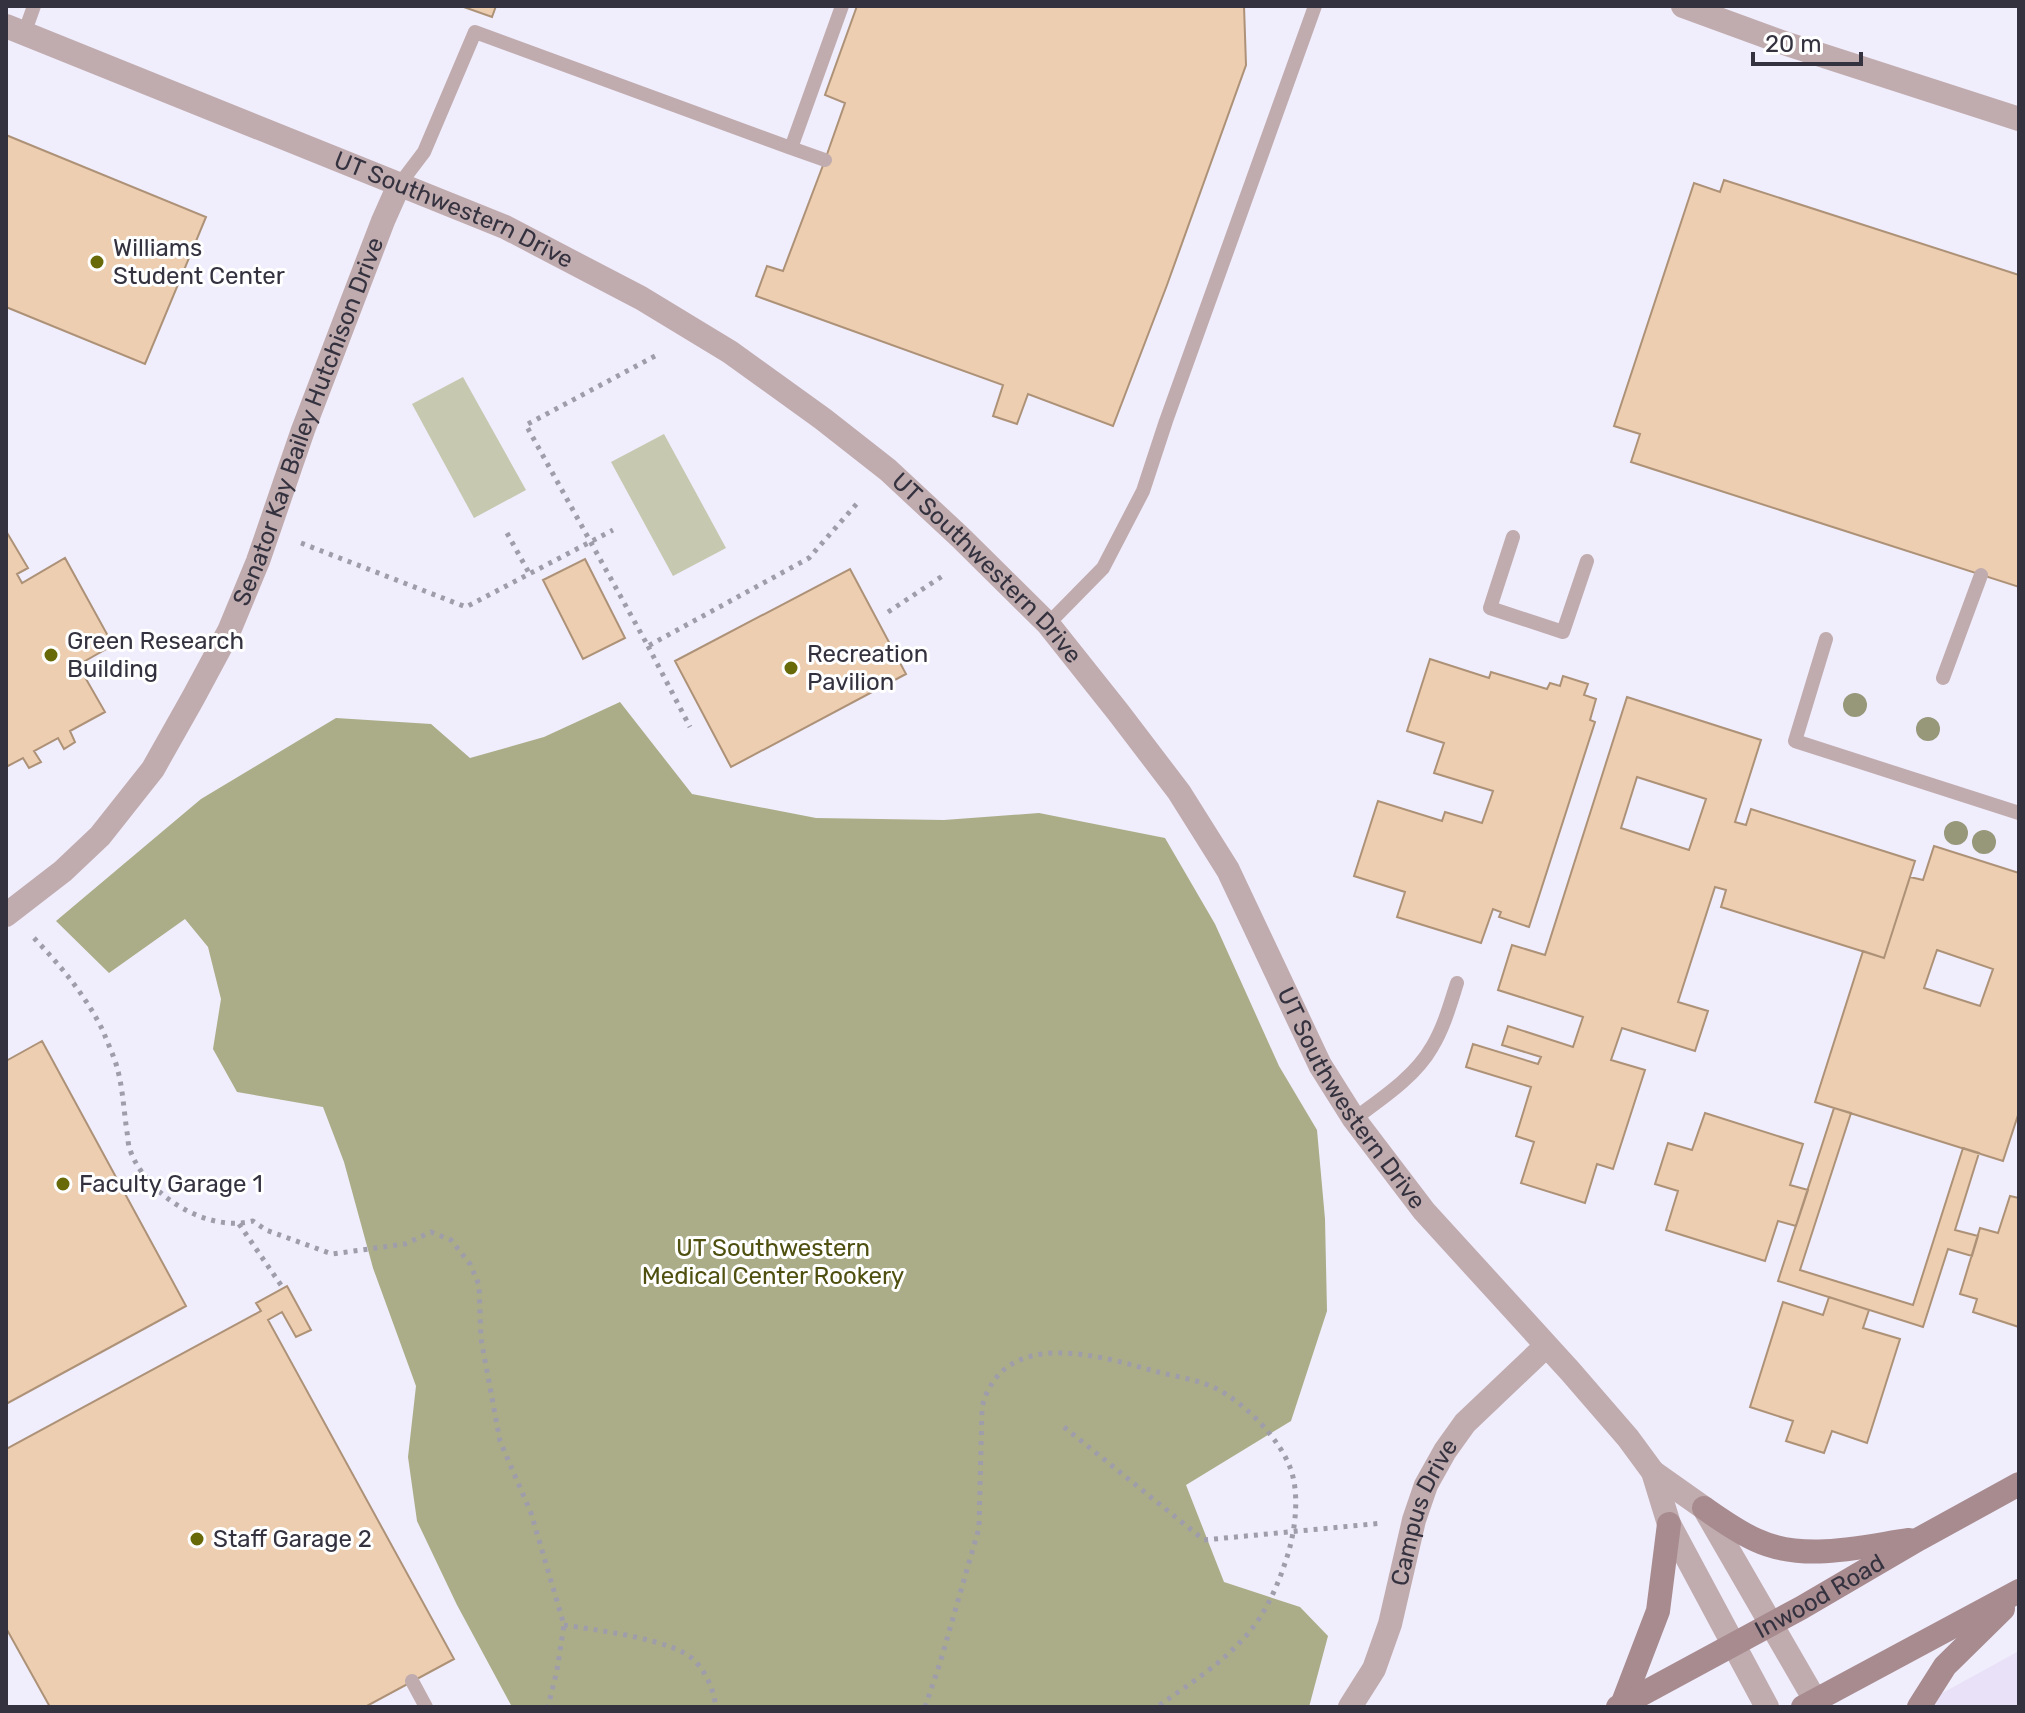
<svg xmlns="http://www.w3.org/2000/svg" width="2025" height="1713" viewBox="0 0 2025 1713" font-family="Rubik,sans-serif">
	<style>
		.medical { fill: #e9e1f7 }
		.green { fill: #c6c8b0 }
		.forest { fill: #abad88 }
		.building { fill: #edceb1; stroke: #ad9278; stroke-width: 2; fill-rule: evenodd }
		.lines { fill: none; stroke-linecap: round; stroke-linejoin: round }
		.path { stroke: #a09dab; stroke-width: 5; stroke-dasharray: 4 6; stroke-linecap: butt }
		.service { stroke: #c0acae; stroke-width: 14 }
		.minor { stroke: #c0acae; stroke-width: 24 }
		.secondary { stroke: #a78b8f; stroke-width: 24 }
		.tree { fill: #97977a }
		.poi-dot { fill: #686a0a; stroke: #fff; stroke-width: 3 }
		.labels { text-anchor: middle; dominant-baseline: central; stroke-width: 6; stroke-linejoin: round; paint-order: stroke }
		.street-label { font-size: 24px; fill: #353240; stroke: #fff }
		.poi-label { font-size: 24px; fill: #353240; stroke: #fff; text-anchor: start }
		.park-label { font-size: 24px; fill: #4f5010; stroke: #fff }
	</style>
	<rect width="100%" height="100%" fill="#f0edfc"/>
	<path class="medical" d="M2019 1651V1707H1917Z"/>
	<path class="green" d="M463 377 526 490 474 518 412 404Z
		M664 434 726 548 673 576 611 462Z"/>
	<path class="forest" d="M620 702 692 794 816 818 944 820 1039 813 1165 838 1215 924 1279 1066 1317 1130 1325 1219 1327 1311 1291 1421 1186 1485 1224 1582 1300 1607 1328 1636 1309 1707H512L457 1605 417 1521 408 1457 416 1386 373 1268 344 1162 323 1107 237 1092 213 1049 221 999 208 947 185 919 109 973 56 921 201 799 336 718 431 724 470 758 544 737Z"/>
	<path class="building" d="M461 6H496L492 17Z
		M857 6H1244L1246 65 1167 285 1113 426 1028 394 1017 424 993 416 1003 385 756 296 767 266 783 271 825 160 845 103 825 95Z
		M6 135 206 217 145 364 6 307Z
		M1724 180 2019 275V587L1631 462 1640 434 1614 426 1694 183 1720 192Z
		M6 531 28 568 17 574 22 583 65 558 113 645 78 665 105 712 70 731 75 742 64 749 58 738 34 751 41 762 29 768 23 758 6 767Z
		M585 559 625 638 583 659 543 580Z
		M850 569 906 674 731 767 675 661Z
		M1430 659 1489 678 1491 672 1547 689 1550 683 1560 686 1563 676 1588 684 1584 695 1596 699 1590 720 1595 722 1529 927 1499 917 1501 912 1493 909 1481 943 1397 917 1405 892 1354 876 1378 801 1442 821 1445 812 1482 823 1493 791 1434 773 1444 743 1407 731Z
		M1627 697 1761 740 1735 822 1746 825 1751 809 1915 861 1884 958 1721 907 1726 890 1715 887 1678 1002 1708 1011 1695 1051 1622 1028 1611 1060 1645 1070 1613 1169 1597 1164 1585 1203 1521 1183 1534 1142 1516 1136 1531 1087 1466 1067 1473 1044 1538 1064 1541 1057 1502 1045 1508 1026 1573 1047 1583 1017 1498 990 1512 945 1545 955ZM1637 777 1706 799 1689 850 1621 828Z
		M1934 846 2019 873V1112L2003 1161 1815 1102 1863 951 1884 958 1910 877 1923 880ZM1937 950 1993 969 1980 1006 1924 988Z
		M42 1041 186 1306 6 1404V1061Z
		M1834 1108 1851 1113 1800 1270 1913 1305 1963 1148 1979 1153 1955 1230 1978 1236 1972 1256 1948 1249 1923 1327 1778 1281Z
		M1705 1113 1803 1144 1790 1185 1808 1190 1796 1226 1778 1221 1765 1261 1666 1230 1678 1191 1655 1184 1668 1143 1692 1150Z
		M2010 1196 2019 1198V1327L1973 1312 1977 1299 1960 1294 1980 1228 1998 1233Z
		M287 1286 311 1330 296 1337 282 1312 268 1320 454 1659 365 1707H50L6 1628V1449L261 1311 256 1303Z
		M1829 1297 1869 1310 1863 1328 1900 1339 1867 1443 1832 1431 1824 1453 1786 1441 1793 1421 1750 1407 1783 1302 1823 1315Z"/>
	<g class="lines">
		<path class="path" d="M655 356 526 425 648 646 809 558 860 500
			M507 533 529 573
			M301 543 466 607 613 530
			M888 612 944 575
			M648 646 690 727
			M34 938C61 966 86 996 103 1031 108 1044 115 1058 118 1071 123 1091 124 1112 127 1132 128 1138 128 1145 130 1150 146 1195 207 1233 253 1221L266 1230 332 1254 405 1244 431 1232 451 1240 470 1264 479 1285 481 1339 500 1441 531 1513 564 1625 557 1670 548 1707
			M239 1224 283 1288
			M1064 1427 1204 1540 1383 1523
			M564 1625C594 1630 677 1639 696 1662 708 1676 713 1689 716 1707
			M925 1707 940 1663 979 1528 982 1407C1003 1327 1097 1355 1154 1371 1173 1376 1195 1379 1213 1387 1243 1401 1280 1438 1291 1470 1300 1496 1295 1534 1286 1560 1277 1588 1264 1617 1243 1639 1219 1666 1186 1686 1157 1707"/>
		<path class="service" d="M24 34 34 6
			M825 160 791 148 842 6
			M399 185 424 152 475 32 791 148
			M1513 537 1490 608 1563 632 1587 561
			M1048 624 1103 568 1143 491 1166 421 1315 6
			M1826 639 1795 741 2019 813
			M1943 678 1981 575
			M1354 1119C1381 1099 1415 1077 1432 1047 1444 1027 1450 1005 1457 983
			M412 1681 426 1707"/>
		<g class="minor">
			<path d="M1683 6 1787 44 2019 119"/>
			<path id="s1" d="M6 26 505 227 641 298 730 352 823 419 888 470 960 537 1048 624 1118 712 1179 792 1228 870 1320 1065 1354 1119 1424 1211 1570 1371 1628 1438 1653 1472 1669 1524 1767 1707"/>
			<path id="s2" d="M6 915 63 871 100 836 153 769 193 698 229 631 258 561 303 430 383 221 399 185"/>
			<path d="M1653 1472 1704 1508 1815 1700"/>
			<path id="s3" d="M1350 1707 1374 1669 1390 1624 1414 1520 1426 1485 1445 1451 1465 1423 1546 1346"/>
		</g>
		<g class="secondary">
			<path d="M1704 1508C1721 1520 1738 1532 1756 1540 1803 1562 1860 1547 1909 1540"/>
			<path d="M1622 1705 1658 1611 1669 1524"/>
			<path id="s4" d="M1618 1707 1801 1608 1919 1539 2019 1484"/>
			<path d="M1803 1707 2019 1591"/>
			<path d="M1919 1707 1945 1666 2003 1609"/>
		</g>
	</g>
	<g class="tree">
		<circle cx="1855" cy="705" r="12"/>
		<circle cx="1928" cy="729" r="12"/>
		<circle cx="1956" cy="833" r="12"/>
		<circle cx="1984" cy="842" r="12"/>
	</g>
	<g class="poi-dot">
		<circle cx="97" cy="262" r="8"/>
		<circle cx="51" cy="655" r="8"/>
		<circle cx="791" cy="668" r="8"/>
		<circle cx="63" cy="1184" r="8"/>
		<circle cx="197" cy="1539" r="8"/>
	</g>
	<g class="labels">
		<g class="street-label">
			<text stroke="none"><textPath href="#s1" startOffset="484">UT Southwestern Drive</textPath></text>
			<text stroke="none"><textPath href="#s2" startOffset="590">Senator Kay Bailey Hutchison Drive</textPath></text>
			<text stroke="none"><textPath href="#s1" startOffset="1132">UT Southwestern Drive</textPath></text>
			<text stroke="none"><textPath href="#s1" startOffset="1780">UT Southwestern Drive</textPath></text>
			<text stroke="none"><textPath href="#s3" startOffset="210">Campus Drive</textPath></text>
			<text stroke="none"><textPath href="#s4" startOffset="230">Inwood Road</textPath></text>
		</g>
		<g class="poi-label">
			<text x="113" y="248">Williams<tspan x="113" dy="28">Student Center</tspan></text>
			<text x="67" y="641">Green Research<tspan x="67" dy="28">Building</tspan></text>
			<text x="807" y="654">Recreation<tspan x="807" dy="28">Pavilion</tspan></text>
			<text x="79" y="1184">Faculty Garage 1</text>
			<text x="213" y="1539">Staff Garage 2</text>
		</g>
		<g class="park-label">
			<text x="773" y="1248">UT Southwestern<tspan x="773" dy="28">Medical Center Rookery</tspan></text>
		</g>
	</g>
	<rect width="2025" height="1713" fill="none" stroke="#353240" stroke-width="16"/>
	<path d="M1753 52v12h108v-12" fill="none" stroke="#353240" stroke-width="4"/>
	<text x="1765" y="52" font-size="24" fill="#353240" stroke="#ffffff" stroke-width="6" paint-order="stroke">20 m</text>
</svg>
